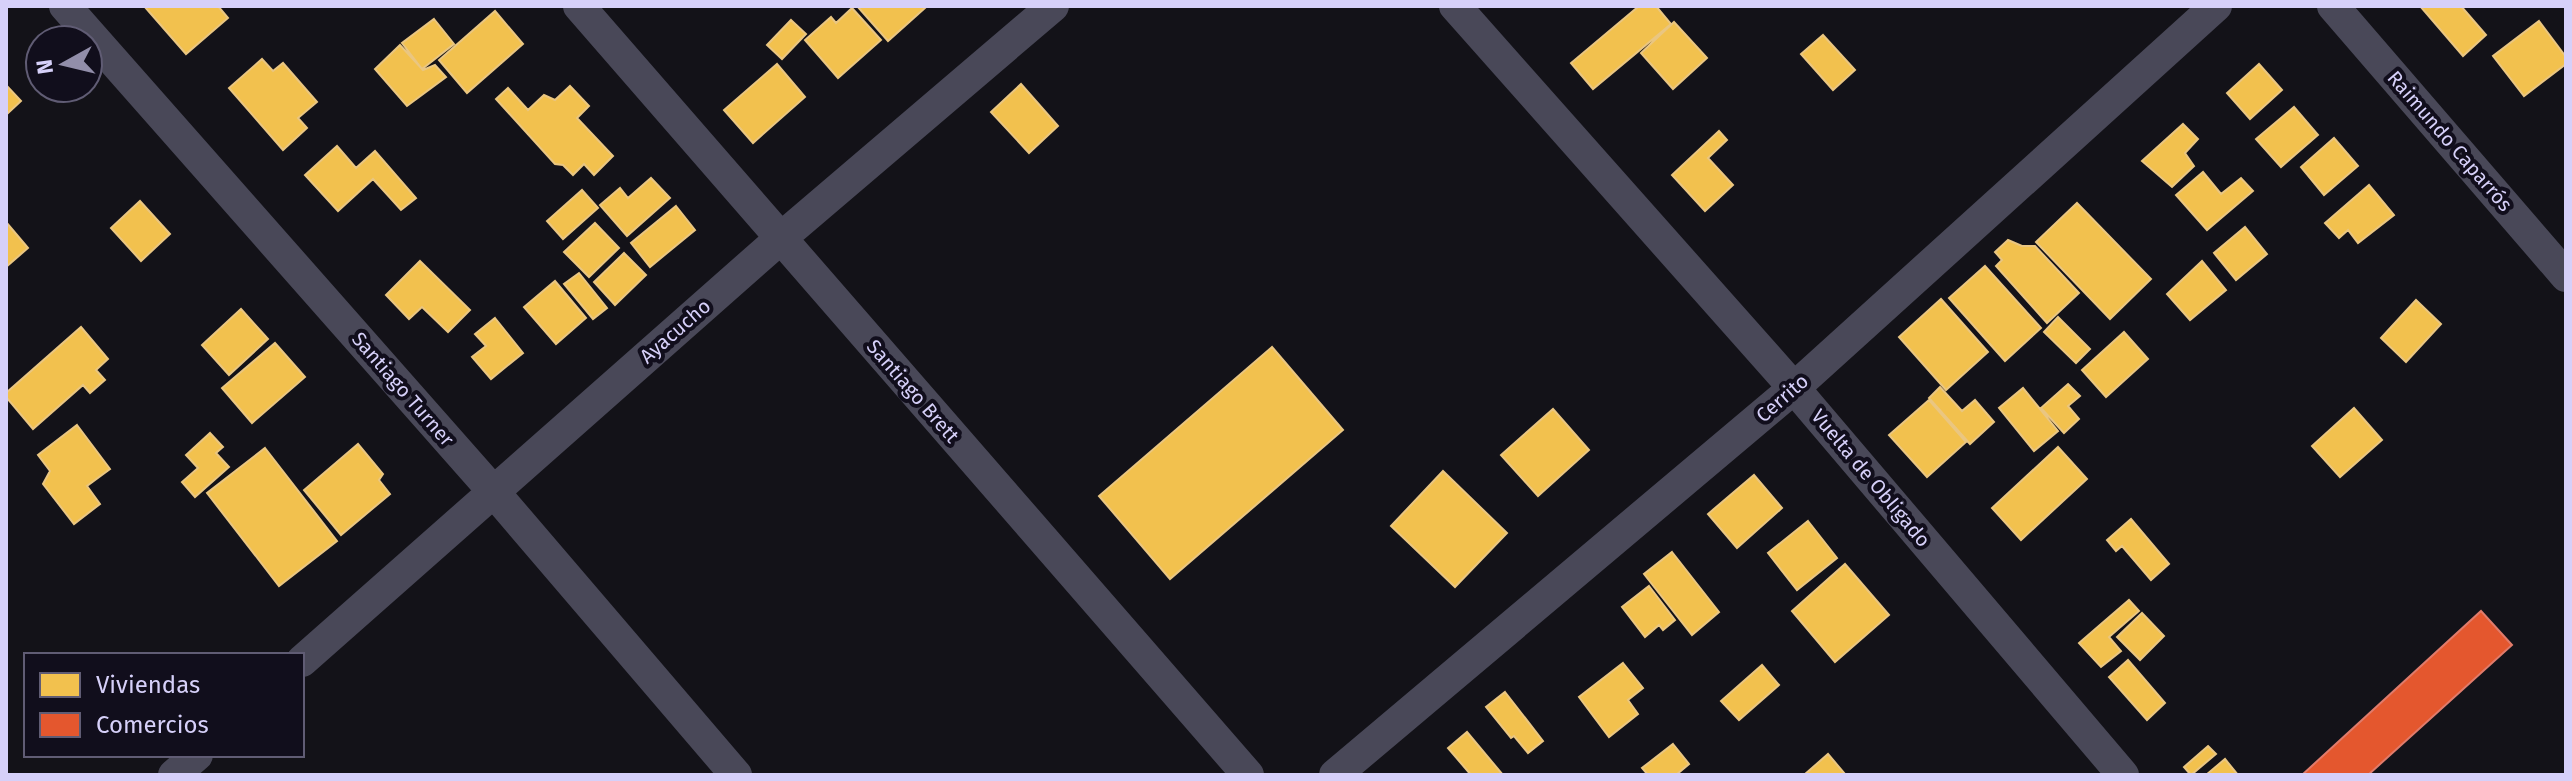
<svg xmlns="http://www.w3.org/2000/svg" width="2572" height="781" viewBox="0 0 2572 781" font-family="'Fira Sans',sans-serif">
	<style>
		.homes { fill: #f2c14e; stroke: #eac681; stroke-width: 2 }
		.shops { fill: #e4572e; stroke: #e07b6b; stroke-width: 2 }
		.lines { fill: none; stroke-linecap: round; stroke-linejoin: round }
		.minor { stroke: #494858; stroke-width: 32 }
		.labels { text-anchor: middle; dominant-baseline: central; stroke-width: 8; stroke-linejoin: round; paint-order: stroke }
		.street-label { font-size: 20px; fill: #d6d0f9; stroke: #110e1c }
	</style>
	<rect width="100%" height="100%" fill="#131218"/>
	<path class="homes" d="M144 6H218L228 18 186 54Z
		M857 6H923L925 8 888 41Z
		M1639 6H1656L1671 24 1593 89 1571 63Z
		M2420 6H2461L2486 35 2463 56Z
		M852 8 881 40 838 78 805 40 831 17 836 23Z
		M495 11 523 44 467 93 439 60Z
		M434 19 454 44 422 69 402 43Z
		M791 20 806 34 782 59 767 45Z
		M2539 21 2566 57V64L2524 96 2493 56Z
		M1674 22 1707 58 1673 89 1641 53Z
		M1823 35 1855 70 1833 90 1801 54Z
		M400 45 423 70 435 65 446 77 407 106 375 69Z
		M262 59 273 71 283 63 317 102 298 118 307 128 283 150 229 88Z
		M777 64 805 97 753 143 724 110Z
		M2259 64 2282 90 2250 119 2227 93Z
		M1021 84 1058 126 1029 153 991 112Z
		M6 85 21 101 6 115Z
		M570 86 589 106 577 118 613 156 594 175 584 164 573 175 563 165 555 164 496 99 508 88 528 110 544 95 555 100Z
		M2294 107 2318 135 2281 167 2256 139Z
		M2183 124 2198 139 2185 153 2194 166 2172 187 2142 161Z
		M1719 131 1727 140 1708 158 1733 185 1705 211 1672 175Z
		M2334 138 2358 166 2324 195 2301 167Z
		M337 146 356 168 375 151 416 198 401 210 373 179 338 211 305 175Z
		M2203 172 2221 194 2241 178 2253 191 2207 230 2176 195Z
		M651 178 670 198 627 236 600 205 620 188 628 198Z
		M2369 185 2394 215 2358 243 2348 230 2339 238 2325 223Z
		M582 190 598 208 563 239 547 221Z
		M140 201 170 234 141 261 111 228Z
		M2077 203 2151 279 2110 319 2036 242Z
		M676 206 695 230 650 267 631 243Z
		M6 222 28 248 6 267Z
		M595 223 619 248 589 277 564 252Z
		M2245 227 2267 254 2236 280 2214 253Z
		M2008 240 2022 246H2035L2079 293 2047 323 1996 266 2002 260 1995 252Z
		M624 253 646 275 615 305 594 282Z
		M420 261 470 310 448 332 422 307 409 319 386 295Z
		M2202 261 2226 290 2190 320 2167 294Z
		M1985 266 2041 328 2005 361 1949 298Z
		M579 273 607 308 593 319 564 284Z
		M555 281 586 318 556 344 524 307Z
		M1941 299 1988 352 1946 390 1899 337Z
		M2416 300 2441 324 2406 362 2381 338Z
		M241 309 268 339 229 375 202 345Z
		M2058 317 2090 349 2076 363 2044 332Z
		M495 318 523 353 491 379 472 357 486 346 475 334Z
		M81 327 108 359 96 370 105 380 90 393 83 385 33 429 6 397V393Z
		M2124 332 2148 359 2106 397 2082 370Z
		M275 343 305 377 252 423 222 388Z
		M1272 347 1343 430 1170 579 1099 496Z
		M2068 384 2080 396 2068 406 2079 419 2064 433 2041 408Z
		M1940 387 1962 411 1975 400 1994 422 1970 444 1929 398Z
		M2023 388 2058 431 2034 451 1999 408Z
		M1929 400 1966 442 1927 477 1889 435Z
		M2354 408 2382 440 2340 477 2312 446Z
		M1553 409 1589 450 1538 496 1501 455Z
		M77 425 110 469 87 486 100 504 74 524 43 484 50 471 38 455Z
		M210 433 223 447 216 453 229 467 195 497 182 482 198 468 186 455Z
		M358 444 383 474 379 480 390 494 341 535 304 490Z
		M2058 447 2087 479 2021 540 1992 508Z
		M265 448 337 541 279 586 207 493Z
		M1443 471 1507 533 1455 587 1391 526Z
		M1754 475 1782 508 1737 548 1708 514Z
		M2131 519 2169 564 2151 580 2122 546 2116 551 2107 540Z
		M1808 521 1837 558 1797 590 1768 553Z
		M1672 552 1719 612 1692 635 1644 574Z
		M1845 564 1889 615 1835 662 1792 611Z
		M1649 586 1675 620 1663 630 1659 625 1645 637 1622 607Z
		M2129 600 2139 611 2109 637 2121 651 2101 667 2079 643Z
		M2142 613 2164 636 2140 660 2117 637Z
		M2128 660 2165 703 2147 720 2109 677Z
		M1623 663 1643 688 1628 700 1638 714 1609 737 1579 697Z
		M1762 665 1779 685 1739 720 1721 701Z
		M1505 692 1543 741 1528 753 1514 736 1511 738 1486 707Z
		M1467 732 1503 775H1471L1448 748Z
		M1673 744 1689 764 1676 775H1648L1642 768Z
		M2208 746 2216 754 2191 775 2184 767Z
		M1828 754 1845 774 1804 775Z
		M2225 759 2238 775H2206Z"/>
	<path class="shops" d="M2481 611 2512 645 2368 775H2302Z"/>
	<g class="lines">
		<path class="minor" d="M65 6 493 491 736 775
			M579 6 1248 775
			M1455 6 1794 388 2123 775
			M2333 6 2566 276
			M302 661 781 238 1053 6
			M174 775 197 755
			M1335 775 1794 388 2216 6"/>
	</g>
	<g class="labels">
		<g class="street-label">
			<text transform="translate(2450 141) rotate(49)">Raimundo Caparrós</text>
			<text transform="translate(675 331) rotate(-41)">Ayacucho</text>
			<text transform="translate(403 389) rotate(49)">Santiago Turner</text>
			<text transform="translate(913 391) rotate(49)">Santiago Brett</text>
			<text transform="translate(1782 398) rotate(-41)">Cerrito</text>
			<text transform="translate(1871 478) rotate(50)">Vuelta de Obligado</text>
		</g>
	</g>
	<rect width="2572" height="781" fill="none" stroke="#d6d0f9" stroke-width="16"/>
	<rect x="24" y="653" width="280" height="104" fill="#110e1c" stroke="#605c74" stroke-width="2"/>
	<rect x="40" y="673" width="40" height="24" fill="#f2c14e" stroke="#605c74" stroke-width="2"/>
	<text x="96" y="693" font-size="24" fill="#d6d0f9">Viviendas</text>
	<rect x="40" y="713" width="40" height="24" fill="#e4572e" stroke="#605c74" stroke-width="2"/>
	<text x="96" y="733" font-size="24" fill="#d6d0f9">Comercios</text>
	<g transform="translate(64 64) rotate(262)"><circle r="38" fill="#110e1c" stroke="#605c74" stroke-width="2"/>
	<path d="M0-6L14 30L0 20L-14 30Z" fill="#928eaa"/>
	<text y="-12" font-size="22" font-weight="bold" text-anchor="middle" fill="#d6d0f9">N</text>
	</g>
</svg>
